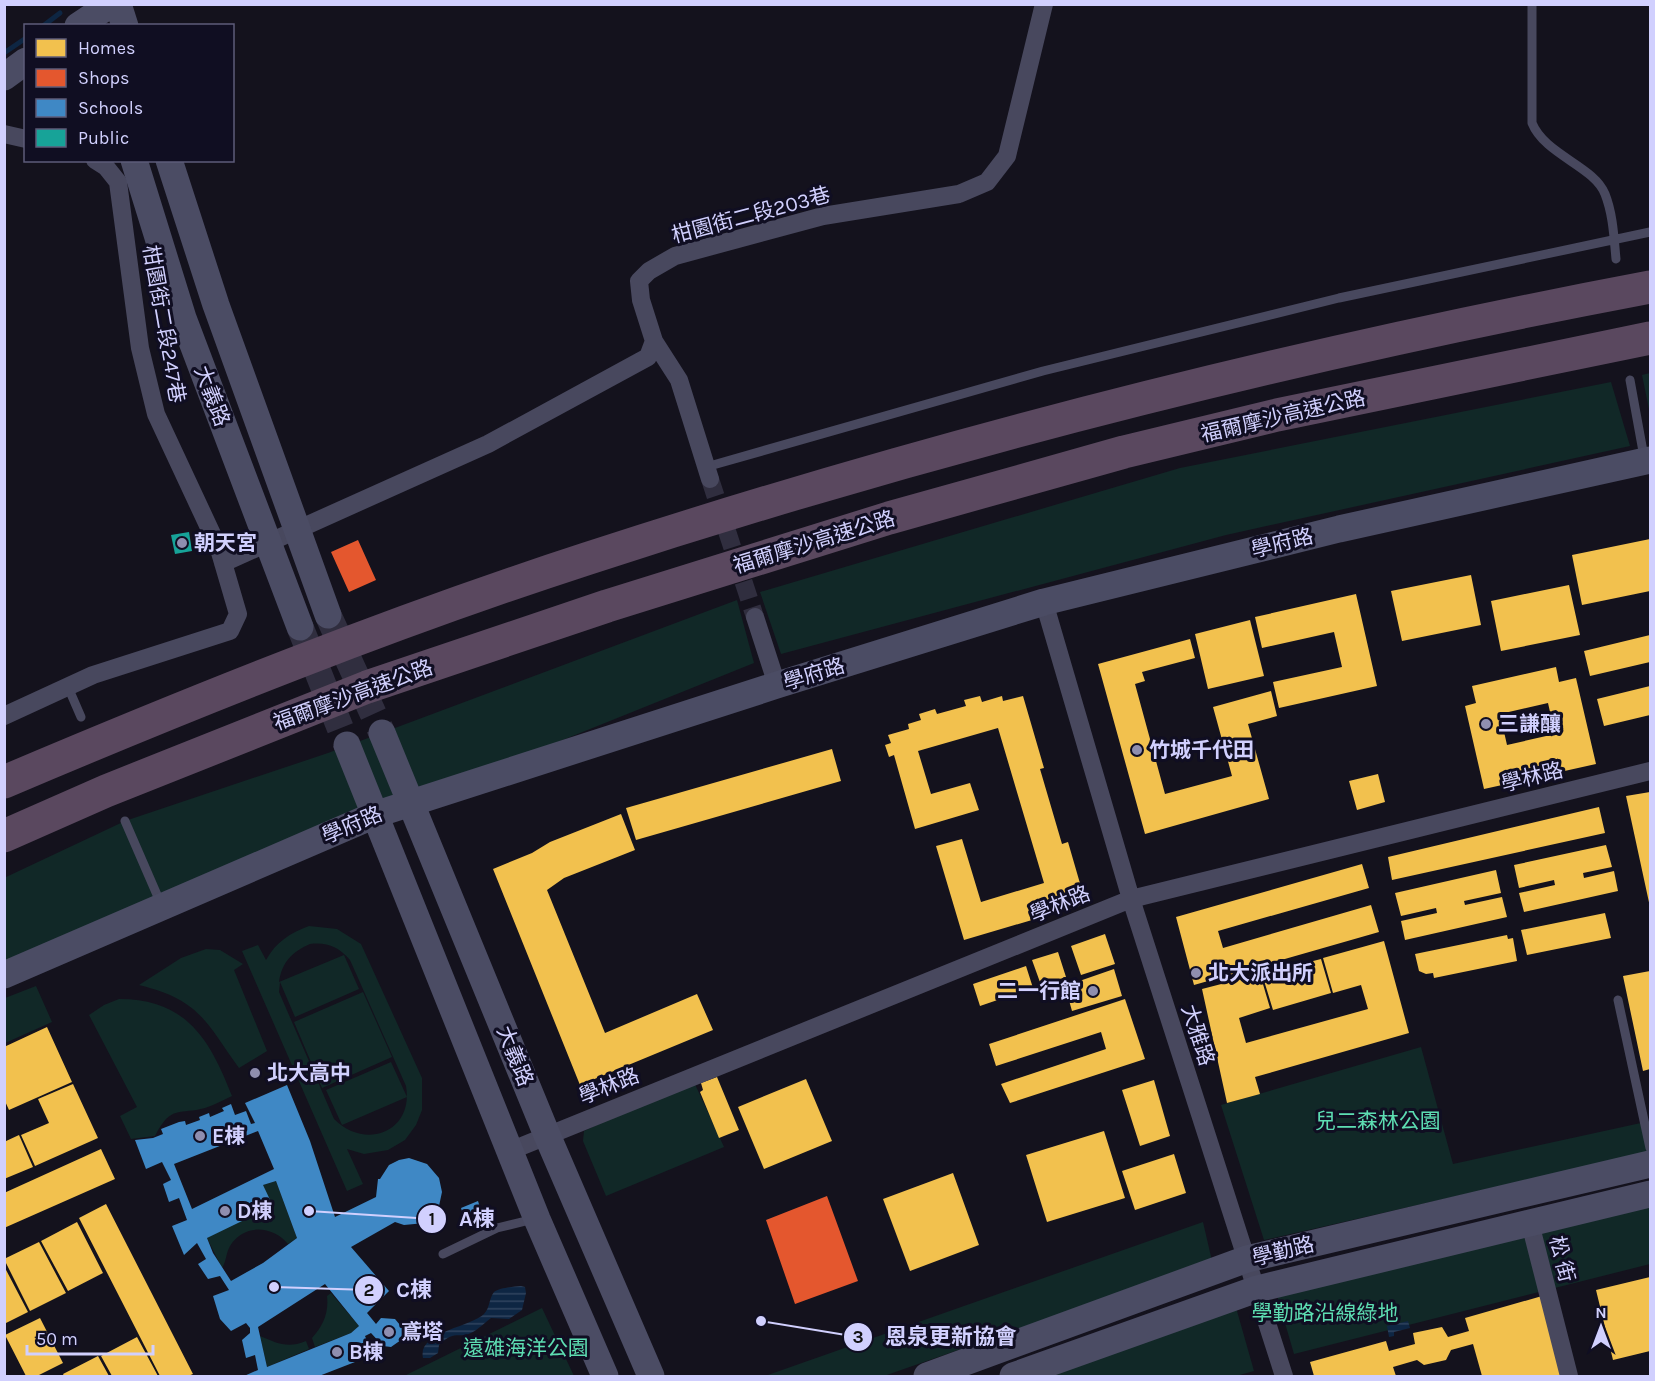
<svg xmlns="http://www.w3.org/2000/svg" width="1655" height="1381" viewBox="0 0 1655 1381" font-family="Karla,'Noto Sans TC',sans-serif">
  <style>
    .green { fill: #112827; fill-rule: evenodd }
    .water { fill: url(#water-rules) }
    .homes { fill: #f2c14e; fill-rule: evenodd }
    .shops { fill: #e4572e }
    .schools { fill: #3f88c5; fill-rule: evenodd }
    .public { fill: #17a398 }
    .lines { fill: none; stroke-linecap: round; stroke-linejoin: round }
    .stream { stroke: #0e2643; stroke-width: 5 }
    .street-tunnel { stroke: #302e3f; stroke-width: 18; stroke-dasharray: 18 9; stroke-linecap: butt }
    .secondary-tunnel { stroke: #302e3f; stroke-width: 27; stroke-dasharray: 27 14; stroke-linecap: butt }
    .lane { stroke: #48485e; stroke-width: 9 }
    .street { stroke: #48485e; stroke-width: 18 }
    .secondary { stroke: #4b4c64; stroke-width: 27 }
    .highway { stroke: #5a485f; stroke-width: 33 }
    .poi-dot { fill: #8f8eaf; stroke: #100e22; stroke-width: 2 }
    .labels { text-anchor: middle; stroke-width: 6; stroke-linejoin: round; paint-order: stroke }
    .street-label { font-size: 21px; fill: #d1d0fe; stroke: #100e22 }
    .poi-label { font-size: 21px; font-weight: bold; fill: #d1d0fe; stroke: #100e22; text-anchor: start }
    .park-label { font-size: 21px; fill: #5dddb2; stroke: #100e22 }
    .leader { fill: none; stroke: #d1d0fe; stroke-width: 2 }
    .callout-dot { fill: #d1d0fe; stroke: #100e22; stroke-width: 2 }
    .mark-label { font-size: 18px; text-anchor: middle; font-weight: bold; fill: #111 }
    .callout-label { font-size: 22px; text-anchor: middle; font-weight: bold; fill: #d1d0fe; stroke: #100e22; stroke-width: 6; stroke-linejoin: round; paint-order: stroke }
  </style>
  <defs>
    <pattern id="water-rules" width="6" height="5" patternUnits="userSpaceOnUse" patternTransform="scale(1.5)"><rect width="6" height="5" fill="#0e2643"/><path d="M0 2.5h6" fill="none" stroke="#30445f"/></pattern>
  </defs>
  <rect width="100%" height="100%" fill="#14121d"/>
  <path class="green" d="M1650 373V414L1642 375Z
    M1611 382 1630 446 1226 535 781 654 760 592 1180 468Z
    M737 600 754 663 394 808 5 975 4 878 125 821 328 753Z
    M309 926 337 929 361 944 422 1078V1110L416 1125 405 1140 388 1150 364 1154 347 1149 363 1184 347 1191 242 951 258 945 266 960C276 942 290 933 309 926ZM310 944C327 942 339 947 350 960L406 1086C414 1131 366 1151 334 1119L279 992 280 982 295 1017 359 989 344 955 279 982C282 962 292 952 310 944Z
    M206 949 220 950 243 964 234 970 267 1051 239 1068C205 1021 200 1000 139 985L181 958Z
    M36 986 52 1022 5 1043V998Z
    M363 992 392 1057 322 1088 294 1022Z
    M119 999C187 999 210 1040 232 1096 223 1100 214 1105 205 1108 180 1115 171 1104 155 1136L131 1139 120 1116 137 1107 89 1015 104 1005Z
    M1421 1047 1453 1164 1650 1121V1152L1264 1240 1221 1105Z
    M391 1062 407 1097 342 1125 326 1090Z
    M693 1080 724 1147 606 1196 583 1141 584 1131Z
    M276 1181 297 1238 288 1244C273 1226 244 1223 230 1246 226 1253 226 1262 222 1268L207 1238 263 1185Z
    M1650 1207V1264L1294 1354 1276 1292Z
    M1203 1222 1212 1261 884 1376H765Z
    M331 1293 359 1326 351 1333 315 1347 312 1338C323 1326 329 1313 327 1296Z
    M1235 1304 1254 1371 1236 1376H1038Z
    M542 1308 574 1376H404Z
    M260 1336C277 1343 287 1349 306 1341L309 1349 267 1367Z"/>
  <path class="water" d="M521 1286 525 1287 526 1293 522 1310 509 1319 491 1318C484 1323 479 1329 471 1333 458 1339 455 1329 439 1345L438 1353 430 1358H423C417 1332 471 1327 484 1314 490 1308 489 1298 494 1292 500 1287 514 1287 521 1286Z
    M1408 1321 1410 1328 1394 1332V1336L1389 1337 1387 1326Z"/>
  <path class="homes" d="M1650 539V591L1582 605 1572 555Z
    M1471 575 1481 625 1402 641 1391 591Z
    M1569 585 1580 635 1501 651 1491 601Z
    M1356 594 1377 686 1279 708 1273 682 1342 667 1334 632 1262 648 1255 617Z
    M1250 620 1264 676 1208 689 1195 634Z
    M1650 635V662L1590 676 1584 651Z
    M1190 639 1195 658 1142 672 1145 681 1135 684 1165 794 1232 776 1213 707 1271 691 1277 716 1248 724 1269 799 1145 834 1098 664Z
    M1556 667 1559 682 1576 678 1596 764 1484 789 1465 706 1476 703 1472 686ZM1548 703 1555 734 1507 745 1500 714Z
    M1650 686V715L1604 726 1597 699Z
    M980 696 982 702 1002 696 1003 701 1023 696 1044 768 1040 769 1062 844 1068 842 1086 904 964 940 936 846 962 839 981 902 1044 883 998 728 918 751 931 794 970 783 979 810 915 829 894 755 889 757 885 745 891 743 888 735 909 729 908 724 921 720 919 714 935 709 937 714 966 706 964 700Z
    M832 749 841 781 636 840 626 808Z
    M1378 774 1385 802 1357 810 1349 781Z
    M1650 792V907L1626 796Z
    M1599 807 1605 833 1392 880 1388 857Z
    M621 814 635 850 564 878 547 890 605 1033 697 994 713 1030 580 1085 493 869 532 853 550 842Z
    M1606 845 1612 867 1583 873 1584 878 1614 871 1618 891 1524 912 1519 893 1555 885 1554 880 1519 888 1514 865Z
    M1362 864 1369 888 1218 931 1223 948 1371 905 1379 932 1194 985 1176 917Z
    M1496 870 1501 893 1464 901 1465 905 1502 897 1507 917 1405 940 1401 921 1437 913 1436 908 1401 916 1395 893Z
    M1605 913 1611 938 1527 955 1521 930Z
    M1105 934 1115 964 1081 975 1071 946Z
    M1507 935 1508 939 1513 938 1517 961 1434 978 1433 973 1426 974 1419 971 1415 954Z
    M1384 941 1409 1033 1255 1077 1260 1094 1227 1103 1202 989 1260 974 1270 1008 1239 1018 1246 1043 1368 1009 1361 985 1333 993 1323 958Z
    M1058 952 1066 977 1041 985 1032 960Z
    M1321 959 1331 993 1273 1010 1262 974Z
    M1026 966 1033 988 980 1006 973 984Z
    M1114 969 1122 996 1072 1011 1065 986Z
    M1650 971V1069L1643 1071 1623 976Z
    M1125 999 1145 1059 1010 1103 1001 1084 1106 1049 1101 1032 996 1066 989 1044Z
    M47 1027 72 1082 9 1110 4 1099V1047Z
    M717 1077 739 1130 719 1138 700 1092 703 1090 701 1083Z
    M806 1079 832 1141 764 1169 738 1107Z
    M1154 1080 1170 1136 1140 1146 1122 1090Z
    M73 1084 98 1138 35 1166 21 1135 49 1123 38 1099Z
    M1104 1131 1125 1198 1047 1222 1026 1155Z
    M19 1135 33 1167 4 1179V1142Z
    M101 1149 115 1179 4 1228V1193Z
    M1174 1154 1186 1193 1135 1210 1122 1171Z
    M953 1173 979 1245 910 1271 883 1199Z
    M106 1204 193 1374 188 1376H160L79 1218Z
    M77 1222 103 1273 68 1291 41 1241Z
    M39 1242 66 1293 30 1311 4 1259Z
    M4 1266 28 1312 4 1324Z
    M1650 1277V1351L1613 1360 1596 1290Z
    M1542 1296 1565 1376H1482L1473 1344 1451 1350 1446 1360 1424 1365 1417 1360 1393 1367 1396 1376H1314L1310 1362 1386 1341 1389 1351 1415 1344 1413 1333 1442 1327 1448 1337 1469 1331 1465 1318Z
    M40 1318 63 1363 37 1376H26L5 1335Z
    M137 1337 158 1376H112L101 1356Z
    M98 1356 109 1376H64L63 1374Z"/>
  <path class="shops" d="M358 540 376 580 349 592 331 552Z
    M827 1196 858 1281 795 1304 766 1220Z"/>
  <path class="schools" d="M287 1085 310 1141 335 1217 376 1197 378 1179H380L389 1165 399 1160 409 1158 427 1164 439 1178 442 1192 439 1206 424 1221 425 1223 404 1225 395 1222 351 1247 389 1291 367 1313 376 1324 381 1318 395 1319 405 1331V1342L401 1340 391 1347 383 1346 371 1333 365 1336 373 1355 319 1376H244L258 1370 255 1355 246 1358 242 1340 250 1333V1328L246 1323 231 1331 220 1319 213 1296 229 1290 220 1276 208 1279 198 1264 206 1259 197 1243 184 1255 172 1226 187 1220 179 1198 169 1202 163 1184 171 1180 162 1162 146 1169 135 1140 153 1138 163 1134 161 1129 179 1122 185 1121 186 1125 200 1120 199 1117 209 1113 210 1117 224 1111 222 1108 231 1104 235 1115 246 1111 251 1124 255 1123 245 1103ZM258 1131 274 1169 192 1209 174 1164ZM276 1181 297 1238 263 1263 231 1281 213 1253 207 1238 273 1206 263 1185ZM325 1284 359 1326 351 1333 267 1367 258 1327Z
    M478 1201 483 1217 477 1224H471L464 1217 461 1208Z"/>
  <path class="public" d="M189 532 192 551 175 554 171 535Z"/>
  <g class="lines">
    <path class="stream" d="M43 26 60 13
      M4 53 26 38"/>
    <path class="street-tunnel" d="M710 479 755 617"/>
    <path class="secondary-tunnel" d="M328 615 382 733
      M300 627 347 745"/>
    <path class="lane" d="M1532 4V123C1545 155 1594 166 1605 194 1613 214 1614 238 1616 259
      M1630 380 1644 457
      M706 467 1043 371 1339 298 1650 232
      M68 687 81 717
      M125 821 161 904
      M1618 1000 1650 1148
      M443 1254 497 1228 534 1219"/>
    <path class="street" d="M4 134 26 139
      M654 341 679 380 710 479
      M223 563 488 444 648 357 654 341 641 300 639 281 649 271 675 256 823 216 959 194 987 182 1007 156 1044 4
      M1044 602 1131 899 1284 1376
      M755 617 777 685
      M4 716 93 675 230 631 238 614 219 549 156 414 140 348 118 182 106 167 95 160
      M510 1151 1131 899 1650 771
      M1530 1223 1569 1376"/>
    <path class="secondary" d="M118 4 125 26
      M78 26 111 4
      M4 77 26 61
      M134 160 183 318 300 627
      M169 160 216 305 328 615
      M382 733 547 1135 651 1376
      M347 745 537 1219 605 1376
      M4 975 377 814 777 685 1044 602 1339 529 1650 460
      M927 1376 1247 1259 1650 1164
      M1013 1376 1257 1289 1650 1194"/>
    <path class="highway" d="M4 782C195 701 389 623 586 559 935 445 1290 355 1650 287
      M4 836 106 791 367 687 607 606 889 518 1124 452 1277 415 1650 338"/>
  </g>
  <g class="poi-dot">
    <circle cx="182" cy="543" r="6"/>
    <circle cx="1486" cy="724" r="6"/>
    <circle cx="1137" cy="750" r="6"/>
    <circle cx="1196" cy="973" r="6"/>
    <circle cx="1093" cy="991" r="6"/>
    <circle cx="255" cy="1073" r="6"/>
    <circle cx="200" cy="1136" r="6"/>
    <circle cx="225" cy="1211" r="6"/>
    <circle cx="389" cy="1332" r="6"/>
    <circle cx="337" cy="1352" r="6"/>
  </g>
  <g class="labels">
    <g class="street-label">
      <text transform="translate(751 215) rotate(-15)" y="7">柑園街二段203巷</text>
      <text transform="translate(164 324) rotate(80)" y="7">柑園街二段247巷</text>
      <text transform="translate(212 396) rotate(69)" y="7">大義路</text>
      <text transform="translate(1283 416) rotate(-13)" y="7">福爾摩沙高速公路</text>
      <text transform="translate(814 542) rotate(-17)" y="7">福爾摩沙高速公路</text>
      <text transform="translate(1282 543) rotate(-14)" y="7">學府路</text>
      <text transform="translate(814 674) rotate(-17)" y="7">學府路</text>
      <text transform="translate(353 695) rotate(-20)" y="7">福爾摩沙高速公路</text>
      <text transform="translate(1532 777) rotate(-14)" y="7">學林路</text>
      <text transform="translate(352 825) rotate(-23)" y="7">學府路</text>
      <text transform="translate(1060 904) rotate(-22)" y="7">學林路</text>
      <text transform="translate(1198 1035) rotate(72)" y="7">大雅路</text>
      <text transform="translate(515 1056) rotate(68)" y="7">大義路</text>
      <text transform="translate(609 1086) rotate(-22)" y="7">學林路</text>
      <text transform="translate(1283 1251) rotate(-14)" y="7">學勤路</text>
      <text transform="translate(1562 1259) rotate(76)" y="7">松 街</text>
    </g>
    <g class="poi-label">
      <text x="194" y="550">朝天宮</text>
      <text x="1498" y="731">三謙釀</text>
      <text x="1149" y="757">竹城千代田</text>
      <text x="1208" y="980">北大派出所</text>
      <text x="1081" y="998" text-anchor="end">二一行館</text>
      <text x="267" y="1080">北大高中</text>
      <text x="212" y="1143">E棟</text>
      <text x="237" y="1218">D棟</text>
      <text x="401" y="1339">鳶塔</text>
      <text x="349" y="1359">B棟</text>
    </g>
    <g class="park-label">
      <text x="1378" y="1128">兒二森林公園</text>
      <text x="1325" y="1320">學勤路沿線綠地</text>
      <text x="526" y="1355">遠雄海洋公園</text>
    </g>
  </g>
  <path class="leader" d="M309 1211L432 1219M274 1287L369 1290M761 1321L858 1337"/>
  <g class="callout-dot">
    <circle cx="309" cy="1211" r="6"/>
    <circle cx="274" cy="1287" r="6"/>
    <circle cx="761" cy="1321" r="6"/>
    <circle cx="432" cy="1219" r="15"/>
    <circle cx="369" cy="1290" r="15"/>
    <circle cx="858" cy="1337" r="15"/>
  </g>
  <g class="mark-label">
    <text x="432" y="1225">1</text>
    <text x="369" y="1296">2</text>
    <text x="858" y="1343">3</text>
  </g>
  <g class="callout-label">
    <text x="477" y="1226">A棟</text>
    <text x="414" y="1297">C棟</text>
    <text x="951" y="1344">恩泉更新協會</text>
  </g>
  <rect width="1655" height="1381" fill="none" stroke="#d1d0fe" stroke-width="12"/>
  <rect x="24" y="24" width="210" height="138" fill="#100e22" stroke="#5d5c7a" stroke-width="1.5"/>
  <rect x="36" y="39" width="30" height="18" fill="#f2c14e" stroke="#5d5c7a" stroke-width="1.5"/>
  <text x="78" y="54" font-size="18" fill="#d1d0fe">Homes</text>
  <rect x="36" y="69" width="30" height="18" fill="#e4572e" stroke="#5d5c7a" stroke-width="1.5"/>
  <text x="78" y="84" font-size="18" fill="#d1d0fe">Shops</text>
  <rect x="36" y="99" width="30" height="18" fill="#3f88c5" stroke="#5d5c7a" stroke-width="1.5"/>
  <text x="78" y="114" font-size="18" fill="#d1d0fe">Schools</text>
  <rect x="36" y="129" width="30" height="18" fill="#17a398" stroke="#5d5c7a" stroke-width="1.5"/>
  <text x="78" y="144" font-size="18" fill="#d1d0fe">Public</text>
  <g transform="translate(1601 1327)" stroke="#100e22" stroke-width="4.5" paint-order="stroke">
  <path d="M0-4.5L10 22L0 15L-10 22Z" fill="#d1d0fe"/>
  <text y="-9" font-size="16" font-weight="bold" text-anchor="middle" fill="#d1d0fe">N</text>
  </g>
  <path d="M27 1345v9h126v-9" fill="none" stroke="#d1d0fe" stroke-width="3"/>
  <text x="36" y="1345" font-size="18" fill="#d1d0fe" stroke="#100e22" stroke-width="4.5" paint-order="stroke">50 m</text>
</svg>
